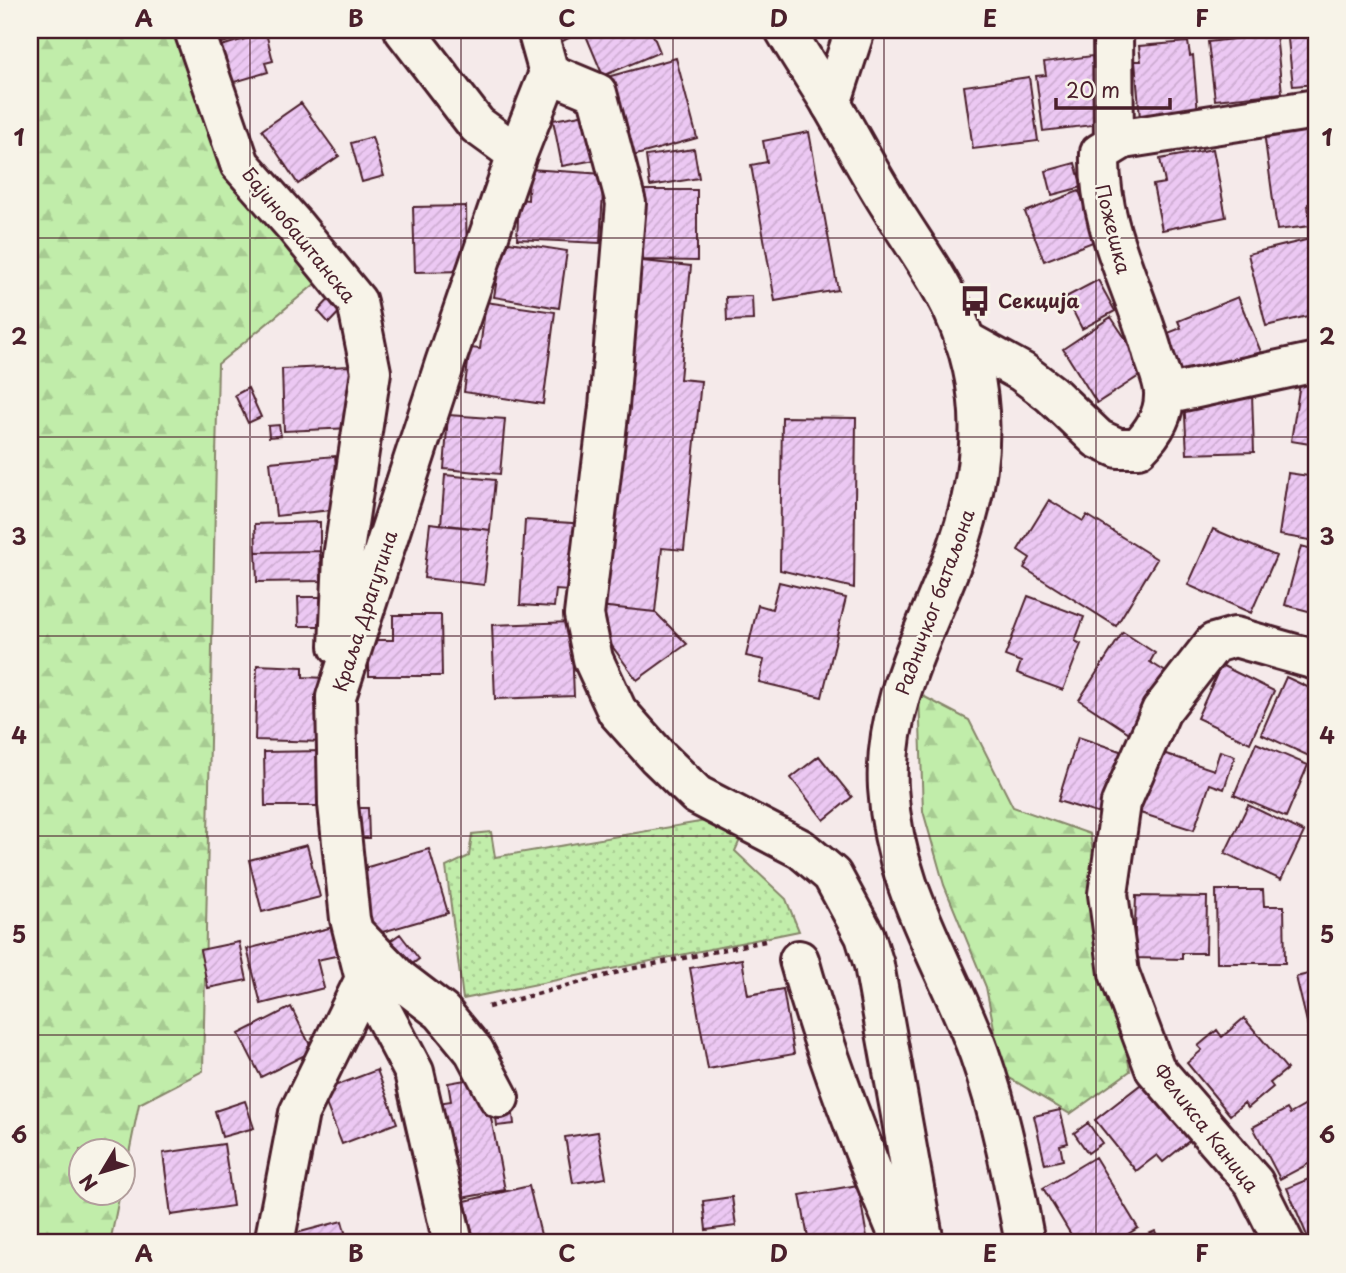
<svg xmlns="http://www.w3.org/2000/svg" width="1346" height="1273" viewBox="0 0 1346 1273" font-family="'Playpen Sans',sans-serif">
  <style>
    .green { fill: url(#green-dots); stroke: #86866a; stroke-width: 2 }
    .forest { fill: url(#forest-firs); stroke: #86866a; stroke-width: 2 }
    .building { fill: url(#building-hatch); stroke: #4a1f2b; stroke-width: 2 }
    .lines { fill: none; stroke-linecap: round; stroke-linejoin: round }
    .minor-casing { stroke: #4a1f2b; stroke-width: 44 }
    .major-casing { stroke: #4a1f2b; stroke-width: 44 }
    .path { stroke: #4a1f2b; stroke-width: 4.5; stroke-dasharray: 5 5; stroke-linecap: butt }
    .minor { stroke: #f7f3e8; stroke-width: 38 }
    .major { stroke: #f7f3e8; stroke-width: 38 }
    .grid { fill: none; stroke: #4a1f2b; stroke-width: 2; stroke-opacity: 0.55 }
    .labels { text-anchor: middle; stroke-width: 5; stroke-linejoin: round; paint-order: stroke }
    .street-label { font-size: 19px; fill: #4a1f2b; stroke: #f7f3e8 }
    .poi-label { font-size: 19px; font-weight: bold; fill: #4a1f2b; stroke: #f7f3e8; text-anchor: start }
    .neatline { fill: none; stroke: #4a1f2b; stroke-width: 2.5 }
    .grid-label { font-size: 23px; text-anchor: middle; font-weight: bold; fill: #4a1f2b }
  </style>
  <defs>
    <pattern id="green-dots" width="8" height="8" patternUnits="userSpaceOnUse" patternTransform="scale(1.75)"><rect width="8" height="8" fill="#c1edaa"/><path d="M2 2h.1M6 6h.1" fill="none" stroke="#a7cb92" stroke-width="1.8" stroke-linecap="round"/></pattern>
    <pattern id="forest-firs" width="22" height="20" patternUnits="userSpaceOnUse" patternTransform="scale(1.75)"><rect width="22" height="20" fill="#c1edaa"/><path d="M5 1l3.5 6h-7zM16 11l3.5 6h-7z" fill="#a7cb92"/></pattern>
    <pattern id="building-hatch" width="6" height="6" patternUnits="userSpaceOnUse" patternTransform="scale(1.75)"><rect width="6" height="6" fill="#ecc8f3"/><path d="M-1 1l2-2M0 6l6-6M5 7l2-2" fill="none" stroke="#ccabd0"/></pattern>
  </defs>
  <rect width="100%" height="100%" fill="#f5eaea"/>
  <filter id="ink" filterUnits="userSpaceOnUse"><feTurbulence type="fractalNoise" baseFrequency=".0143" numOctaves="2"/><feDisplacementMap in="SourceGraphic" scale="14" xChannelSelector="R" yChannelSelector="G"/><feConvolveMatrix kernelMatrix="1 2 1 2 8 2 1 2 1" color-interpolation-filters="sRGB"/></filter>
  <g filter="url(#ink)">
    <path class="green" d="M717 819 744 831 735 851 786 899 799 931 463 999 446 867 469 856 472 834 491 832 495 857Z"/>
    <path class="forest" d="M30 30H175L200 101 321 279 218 364 203 1071 139 1104 123 1183 122 1150H80V1192L120 1193 110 1243H30Z
      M919 694 969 720 1013 807 1090 834 1130 1071 1070 1114 1003 1074 986 987 944 885 923 811Z"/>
    <path class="building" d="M217 30H254L255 33 222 43Z
      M554 30H584L561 42Z
      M593 30H651L660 52 603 76 585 33Z
      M1162 30H1207V34Z
      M1287 30H1316V84L1293 86Z
      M266 33 273 61 265 63 268 72 231 83 221 46Z
      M1276 34 1282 93 1215 100 1208 42Z
      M1188 42 1190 56 1193 55 1198 113 1140 118 1135 61H1141L1139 46Z
      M1092 56 1093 66 1101 65 1109 123 1043 131 1036 76 1046 75 1044 62Z
      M676 58 697 138 622 159 600 79Z
      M1029 77 1038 141 973 149 964 86Z
      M301 103 339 156 298 184 262 130Z
      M597 112 606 158 562 166 553 120Z
      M1316 118V203L1308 204 1310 226 1277 230 1263 125Z
      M809 132 838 290 775 301 751 165 767 162 763 141Z
      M372 137 384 176 362 182 351 143Z
      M694 149 699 178 650 186 646 156Z
      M1213 149 1226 217 1162 230 1153 185 1165 183 1160 159Z
      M1075 163 1082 187 1052 195 1046 171Z
      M529 169 604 174 600 243 517 239 519 199 528 200Z
      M642 190H697V261L643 260Z
      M1079 191 1098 240 1044 261 1025 212Z
      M466 206 467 271 415 272 413 207Z
      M1310 239 1316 264V314L1266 326 1248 254Z
      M503 241 567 251 559 308 494 297Z
      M632 260 691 266 680 379 701 381 684 550 662 548 655 612 599 606Z
      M1098 280 1115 311 1082 329 1066 297Z
      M333 295 345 306 329 323 318 311Z
      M752 296 753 320 727 321 726 297Z
      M1238 297 1261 352 1201 377 1181 379 1163 335 1181 328 1178 321Z
      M486 302 555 312 543 404 464 392 470 348 480 349Z
      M1111 317 1147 371 1097 403 1063 349Z
      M350 366 352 428 284 431 282 369Z
      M1300 383 1316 385V445L1291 441Z
      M248 388 261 417 248 423 235 395Z
      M1252 394 1254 452 1187 454 1184 397Z
      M448 415 505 419 500 474 444 469Z
      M782 417 856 418 854 588 780 570Z
      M279 425 281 436 269 437 268 426Z
      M335 456 340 509 276 516 270 462Z
      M1288 473 1316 477V541L1279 535Z
      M445 475 495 480 490 530 441 525Z
      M1049 500 1083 521 1087 515 1157 559 1116 626 1024 568 1030 558 1018 550Z
      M525 520 587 524 583 592 556 590 554 607 520 605Z
      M320 522V551L256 552 255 524Z
      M430 523 490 530 484 585 424 578Z
      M1213 529 1276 556 1251 613 1188 585Z
      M1301 546 1316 550V613L1285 605Z
      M320 551 321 581 257 582 256 552Z
      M779 582 846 598 822 697 759 682 764 660 746 656 758 605 772 609Z
      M1028 596 1084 617 1075 641 1081 644 1063 690 1017 673 1021 662 1005 656Z
      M298 597H321L322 626H299Z
      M599 606 655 612 687 644 637 680 598 627Z
      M393 615H441L442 676H369V640H393Z
      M571 622 574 696 495 699 492 625Z
      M1123 632 1155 653 1150 662 1169 674 1131 734 1079 700Z
      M257 665 303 667V677L327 678 326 742 255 740Z
      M1221 665 1274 691 1250 743 1197 718Z
      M1286 677 1316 691V747L1311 757 1261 734Z
      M1078 737 1123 752 1103 815 1058 801Z
      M1256 743 1308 765 1286 817 1234 795Z
      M325 751V806H265L264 752Z
      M1157 751 1214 770 1220 751 1235 756 1224 789 1210 784 1194 830 1137 812Z
      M819 756 852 797 824 820 791 778Z
      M1248 805 1304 832 1281 880 1225 853Z
      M350 808H368L369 838H350Z
      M307 845 320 897 262 912 249 860Z
      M429 849 448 913 372 935 354 871Z
      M1216 890H1263L1264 906H1284L1285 963H1217Z
      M1136 896 1207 897 1206 953H1182V959L1134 958Z
      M341 925 349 953 317 960 324 988 261 1004 247 949Z
      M400 934 419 959 406 969 387 943Z
      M239 942 247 980 208 988 200 950Z
      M742 959 748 995 783 989 794 1054 708 1069 690 968Z
      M1316 972V1019L1307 1022 1296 977Z
      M291 1007 313 1051 261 1077 239 1034Z
      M1244 1018 1287 1069 1270 1083 1273 1087 1248 1108 1244 1103 1230 1115 1187 1063 1202 1050 1198 1046 1217 1030 1222 1037Z
      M1316 1019V1061L1307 1022Z
      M377 1070 397 1123 342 1144 321 1091Z
      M483 1077 505 1190 456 1199 438 1103 451 1101 448 1083Z
      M1149 1078 1194 1137 1163 1162 1157 1155 1136 1171 1095 1120Z
      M245 1101 254 1128 222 1137 215 1111Z
      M1308 1104 1316 1120V1160L1280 1179 1253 1127 1287 1109 1290 1114Z
      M512 1106 514 1124 497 1126 495 1108Z
      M1060 1110 1068 1143 1060 1145 1063 1160 1045 1164 1034 1116Z
      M1088 1123 1102 1143 1088 1153 1074 1133Z
      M598 1132 606 1178 573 1183 565 1137Z
      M224 1144 233 1206 171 1215 163 1153Z
      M1095 1157 1138 1228 1113 1243H1076L1043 1188Z
      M1316 1176V1243H1310L1287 1188Z
      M858 1185 868 1243H809L800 1195Z
      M529 1186 543 1243H475L465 1201Z
      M732 1197 736 1226 706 1230 703 1201Z
      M342 1221 348 1243H287L285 1236Z
      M1155 1231 1160 1243H1128Z
      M437 1238 438 1243H403Z"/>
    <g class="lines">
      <defs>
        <path id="minor" d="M194 30 240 164 294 225 357 302 371 372 343 557 339 646
          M404 30 477 125 517 154
          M549 73 597 93 626 203 609 407 584 615 593 659 617 711 658 757 697 795 801 849 832 875 865 936 874 965 924 1243
          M831 104 855 30
          M1114 144 1113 32 1116 30
          M964 340 1022 372 1051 394 1098 439 1118 448H1138C1152 434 1164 416 1164 396 1165 383 1157 367 1153 354 1134 285 1098 228 1100 153L1123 139 1316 109
          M1165 395 1316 362
          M356 935 400 980 442 1012 474 1051 499 1098
          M799 960C826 1057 863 1151 902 1243
          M274 1243 299 1113 365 979
          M453 1243 414 1072 365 979 350 919 338 804 336 697 445 363 517 154 549 73 537 30
          M1284 1243 1254 1183 1155 1069 1119 973 1108 894 1121 803 1161 711 1214 643 1235 637 1316 660"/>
        <path id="major" d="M785 30C799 54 815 78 830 102 850 136 868 171 889 204 910 239 936 273 953 310 989 389 986 465 958 546 930 625 883 701 888 788 894 892 945 960 979 1053 1001 1115 1013 1179 1025 1243"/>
      </defs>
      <use href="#minor" class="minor-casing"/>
      <use href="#major" class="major-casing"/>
      <path class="path" d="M488 1007 630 969 765 941"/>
      <use href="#minor" class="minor"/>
      <use href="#major" class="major"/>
    </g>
  </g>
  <path class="grid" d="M250 30V1243M461 30V1243M673 30V1243M884 30V1243M1096 30V1243M30 238H1316M30 437H1316M30 636H1316M30 836H1316M30 1035H1316"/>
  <defs>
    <symbol id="bus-bare" viewBox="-9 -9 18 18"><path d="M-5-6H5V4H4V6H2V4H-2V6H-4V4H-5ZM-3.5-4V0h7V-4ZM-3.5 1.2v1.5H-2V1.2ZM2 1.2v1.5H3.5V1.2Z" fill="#4a1f2b" stroke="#f7f3e8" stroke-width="2.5" paint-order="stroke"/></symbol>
  </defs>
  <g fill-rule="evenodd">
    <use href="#bus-bare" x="953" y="279" width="44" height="44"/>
  </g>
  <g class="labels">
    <g class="street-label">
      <text transform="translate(1113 229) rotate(76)" y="7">Пожешка</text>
      <text transform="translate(299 235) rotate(51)" y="7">Бајинобаштанска</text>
      <text transform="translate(935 602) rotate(-70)" y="7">Радничког батаљона</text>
      <text transform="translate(365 611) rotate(-72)" y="7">Краља Драгутина</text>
      <text transform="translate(1206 1128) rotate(52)" y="7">Феликса Каница</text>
    </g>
    <g class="poi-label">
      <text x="998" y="308">Секција</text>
    </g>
  </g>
  <rect width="1346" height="1273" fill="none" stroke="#f7f3e8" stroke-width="77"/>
  <g transform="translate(102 1172) rotate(232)"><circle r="33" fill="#f7f3e8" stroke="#b29e9c" stroke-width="2"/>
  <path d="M0-5L12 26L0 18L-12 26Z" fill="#4a1f2b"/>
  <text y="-10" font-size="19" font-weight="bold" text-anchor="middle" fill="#4a1f2b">N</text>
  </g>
  <path d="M1056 98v10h114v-10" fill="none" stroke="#4a1f2b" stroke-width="3.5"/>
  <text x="1066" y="98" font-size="21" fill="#4a1f2b" stroke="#f7f3e8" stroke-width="5" paint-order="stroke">20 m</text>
  <rect x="38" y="38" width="1270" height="1196" class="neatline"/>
  <g class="grid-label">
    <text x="144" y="27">A</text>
    <text x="356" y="27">B</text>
    <text x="567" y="27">C</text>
    <text x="779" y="27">D</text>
    <text x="990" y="27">E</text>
    <text x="1202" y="27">F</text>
    <text x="19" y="146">1</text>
    <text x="1327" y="146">1</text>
    <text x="19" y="345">2</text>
    <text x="1327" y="345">2</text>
    <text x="19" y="545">3</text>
    <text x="1327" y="545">3</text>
    <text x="19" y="744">4</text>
    <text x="1327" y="744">4</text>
    <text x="19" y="943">5</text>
    <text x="1327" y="943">5</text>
    <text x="19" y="1143">6</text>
    <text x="1327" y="1143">6</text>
    <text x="144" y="1262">A</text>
    <text x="356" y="1262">B</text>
    <text x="567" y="1262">C</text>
    <text x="779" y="1262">D</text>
    <text x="990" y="1262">E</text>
    <text x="1202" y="1262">F</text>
  </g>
</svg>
